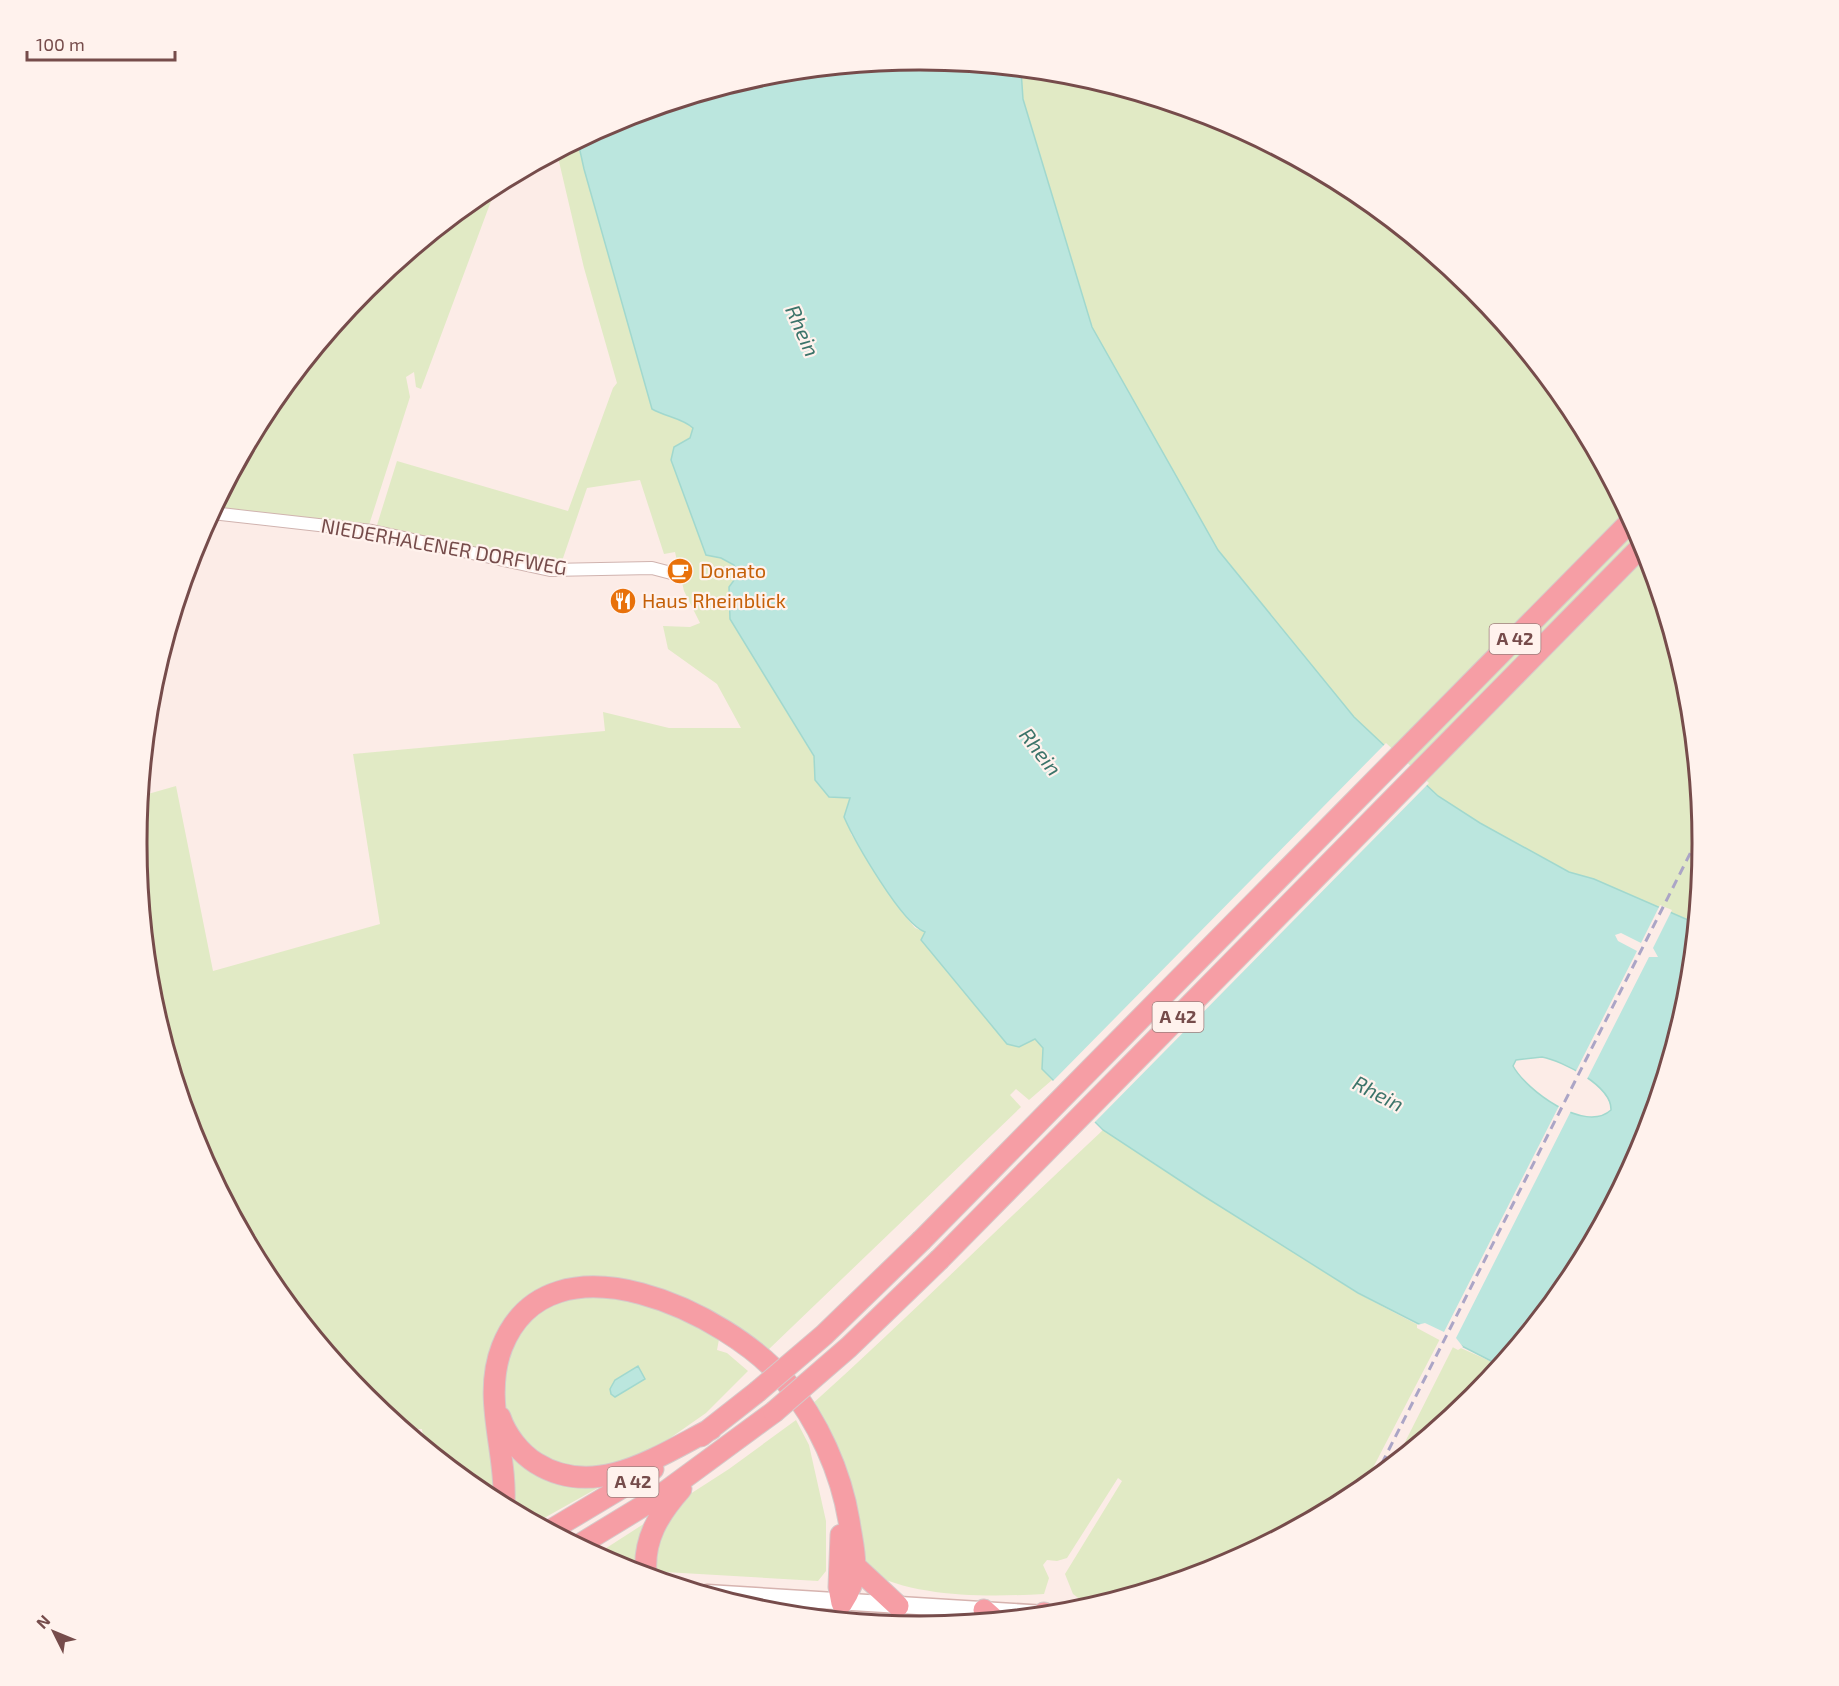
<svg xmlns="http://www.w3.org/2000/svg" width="1839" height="1686" viewBox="0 0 1839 1686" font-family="'Exo 2',sans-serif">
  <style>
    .green { fill: #e1eac5 }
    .water { fill: #bbe6de; stroke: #a1d8ce; stroke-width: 1.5; fill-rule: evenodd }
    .pier { fill: #fcece7 }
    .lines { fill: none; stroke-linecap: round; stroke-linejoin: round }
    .minor-casing { stroke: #d0b3af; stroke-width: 14 }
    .secondary-casing { stroke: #d6b3af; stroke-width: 19 }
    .motorway-casing { stroke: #d6c9c9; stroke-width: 23 }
    .minor { stroke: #fff; stroke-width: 12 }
    .secondary { stroke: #fff; stroke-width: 16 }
    .motorway { stroke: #f69ea5; stroke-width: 21 }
    .rail { stroke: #aba5c6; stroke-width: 3; stroke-dasharray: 9 6; stroke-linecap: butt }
    .motorway-bridge-casing { stroke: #d6c9c9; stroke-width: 23; stroke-linecap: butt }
    .motorway-bridge { stroke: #f69ea5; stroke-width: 21 }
    .labels { text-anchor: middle; stroke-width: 4.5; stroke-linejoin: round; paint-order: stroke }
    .shield { fill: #fff2ed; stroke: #9f7e7c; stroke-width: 1.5 }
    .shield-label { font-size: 18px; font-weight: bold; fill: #764c4b }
    .street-label { font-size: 20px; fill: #764c4b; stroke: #fff2ed }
    .food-label { font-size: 20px; fill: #c56008; stroke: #fff2ed; text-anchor: start }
    .water-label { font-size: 21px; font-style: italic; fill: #3c746a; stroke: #fff2ed }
    .rim { fill: none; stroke: #764c4b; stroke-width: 3 }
  </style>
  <rect width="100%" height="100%" fill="#fcece7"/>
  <path class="green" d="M1016 70 1073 75 1219 120 1355 192 1473 290 1571 408 1643 544 1688 691 1702 843 1695 923 1594 879 1569 872 1480 823 1438 796 1354 717 1218 550 1090 324 1018 92Z
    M578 142 584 169 652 409C666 417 682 418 693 428L690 438 674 447 721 558 734 565 738 575 729 587 730 619 814 757 815 780 851 798 847 806 851 834 902 912 915 928 925 932 1019 1047 1035 1039 1043 1048 1042 1069 1052 1080 1029 1100 1016 1089 1010 1095 1021 1107 767 1351 720 1334 717 1350 727 1353 748 1371 706 1413 603 1485 537 1522 484 1494 424 1444 422 1429H417L418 1440 366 1396 304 1322 309 1316 266 1273 196 1142 151 995 137 843 141 796 176 786 213 971 380 924 353 754 605 731 603 712 669 728H741L717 684 668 649 663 626 690 627 700 623 684 591 675 552 664 554 640 480 587 488 561 564 552 566 486 555 377 525 397 461 568 511 613 388 617 383 584 268 557 153Z
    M497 185 421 389 416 387 414 372 406 377 410 397 369 525 215 508 269 408 366 289 485 192Z
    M1103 1130 1357 1293 1441 1337 1363 1487 1354 1494 1219 1567 1103 1602 1081 1600 1073 1594 1065 1574 1122 1481 1118 1478 1067 1558 1057 1561 1047 1560 1043 1565 1049 1578 1044 1594C986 1597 917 1598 865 1571L810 1406C910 1316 1005 1221 1103 1130Z
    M1454 1345 1499 1365 1473 1397 1396 1460Z
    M796 1420 809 1445 826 1521V1571L818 1581 630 1570 597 1554 729 1469Z
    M769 1611 952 1621 956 1622 919 1626Z"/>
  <path class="water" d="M920 60 1021 70 1023 99 1092 327 1218 550 1354 717 1438 796 1480 823 1569 872 1594 879 1695 923 1687 996 1643 1143 1570 1278 1499 1365 1358 1293 1202 1195 1103 1130 1042 1069 1043 1048 1035 1039 1019 1047 1007 1044 921 940 925 932C902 924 855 842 844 817L850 798 829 797 815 780 814 756 730 619 729 587 738 575 734 565 721 558 706 555 671 460 674 447 690 438 693 428C682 418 666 417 652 409L584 169 578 142 620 119 767 75ZM1542 1057C1563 1061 1612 1086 1611 1110 1585 1134 1526 1090 1513 1066L1516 1060Z
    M638 1366 645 1379 615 1397 611 1394 610 1389 615 1380Z"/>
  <path class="pier" d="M1386 743 1429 783 1093 1124 1051 1083Z
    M1660 905 1672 910 1653 948 1658 957H1649L1586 1081 1574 1075 1637 951 1618 941 1615 935 1621 933 1641 943Z
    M1560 1104 1572 1109 1456 1338 1463 1347 1458 1350 1417 1328V1325L1425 1323 1444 1332Z"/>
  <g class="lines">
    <defs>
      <path id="minor" d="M212 513 372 531 550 570 652 568 675 574"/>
      <path id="secondary" d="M707 1593 1046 1614"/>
      <path id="motorway" d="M922 1240 1631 521
        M940 1259 1643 545
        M500 1417C506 1435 520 1453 536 1463 595 1500 657 1457 711 1429
        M701 1436 757 1392
        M504 1504C507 1452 482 1398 502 1347 550 1226 730 1314 786 1382 818 1421 841 1472 849 1521 854 1555 862 1573 842 1603
        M551 1530 653 1469
        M841 1535 839 1587 842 1603
        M579 1545 661 1495 774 1412
        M856 1567 898 1606
        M646 1574C643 1539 659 1514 681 1489
        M984 1610 994 1619
        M1044 1614V1613"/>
    </defs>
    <use href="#minor" class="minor-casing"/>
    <use href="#secondary" class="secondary-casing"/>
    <use href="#motorway" class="motorway-casing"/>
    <use href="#minor" class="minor"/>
    <use href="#secondary" class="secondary"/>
    <use href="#motorway" class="motorway"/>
    <path class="rail" d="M1375 1477 1701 832"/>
    <defs>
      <path id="motorway-bridge" d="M757 1392 824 1335 922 1240
        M774 1412 849 1347 940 1259"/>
    </defs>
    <use href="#motorway-bridge" class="motorway-bridge-casing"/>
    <use href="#motorway-bridge" class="motorway-bridge"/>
  </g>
  <defs>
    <symbol id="cafe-disc" viewBox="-11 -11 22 22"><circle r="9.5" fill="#e8710a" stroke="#fff2ed"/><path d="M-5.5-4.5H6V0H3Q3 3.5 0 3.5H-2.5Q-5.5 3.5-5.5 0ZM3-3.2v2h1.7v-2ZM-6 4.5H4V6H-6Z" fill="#fff"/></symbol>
    <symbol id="restaurant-disc" viewBox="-11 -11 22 22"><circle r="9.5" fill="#e8710a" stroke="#fff2ed"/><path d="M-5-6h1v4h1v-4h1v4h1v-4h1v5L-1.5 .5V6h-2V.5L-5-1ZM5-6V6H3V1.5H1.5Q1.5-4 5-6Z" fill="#fff"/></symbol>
  </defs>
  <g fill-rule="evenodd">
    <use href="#cafe-disc" x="665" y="556" width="30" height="30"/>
    <use href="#restaurant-disc" x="608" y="586" width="30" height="30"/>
  </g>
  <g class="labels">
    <g class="shield">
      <rect x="1489.5" y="624" width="51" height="30" rx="4.5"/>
      <rect x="1152.5" y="1002" width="51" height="30" rx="4.5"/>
      <rect x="607.5" y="1467" width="51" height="30" rx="4.5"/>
    </g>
    <g class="shield-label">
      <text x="1515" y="645">A 42</text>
      <text x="1178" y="1023">A 42</text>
      <text x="633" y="1488">A 42</text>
    </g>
    <g class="street-label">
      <text transform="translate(444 547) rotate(10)" y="7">NIEDERHALENER DORFWEG</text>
    </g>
    <g class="food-label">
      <text x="700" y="578">Donato</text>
      <text x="642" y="608">Haus Rheinblick</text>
    </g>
    <g class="water-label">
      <text transform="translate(802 331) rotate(66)" y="7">Rhein</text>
      <text transform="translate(1040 752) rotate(52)" y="7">Rhein</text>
      <text transform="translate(1378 1094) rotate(27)" y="7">Rhein</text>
    </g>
  </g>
  <path d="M0 0H1839V1686H0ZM919 70H920A772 772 0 0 1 1692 842V844A772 772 0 0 1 920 1616H919A772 772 0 0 1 147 844V842A772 772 0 0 1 919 70Z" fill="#fff2ed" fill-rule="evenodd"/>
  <path class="rim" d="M919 70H920A772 772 0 0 1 1692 842V844A772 772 0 0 1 920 1616H919A772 772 0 0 1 147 844V842A772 772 0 0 1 919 70Z"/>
  <g transform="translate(54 1632) rotate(313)" stroke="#fff2ed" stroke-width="4.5" paint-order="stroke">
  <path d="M0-4.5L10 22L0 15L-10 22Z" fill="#764c4b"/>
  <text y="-9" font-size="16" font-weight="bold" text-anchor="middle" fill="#764c4b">N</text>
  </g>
  <path d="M27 51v9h148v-9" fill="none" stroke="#764c4b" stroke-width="3"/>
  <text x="36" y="51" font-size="18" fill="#764c4b" stroke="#fff2ed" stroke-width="4.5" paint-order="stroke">100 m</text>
</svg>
